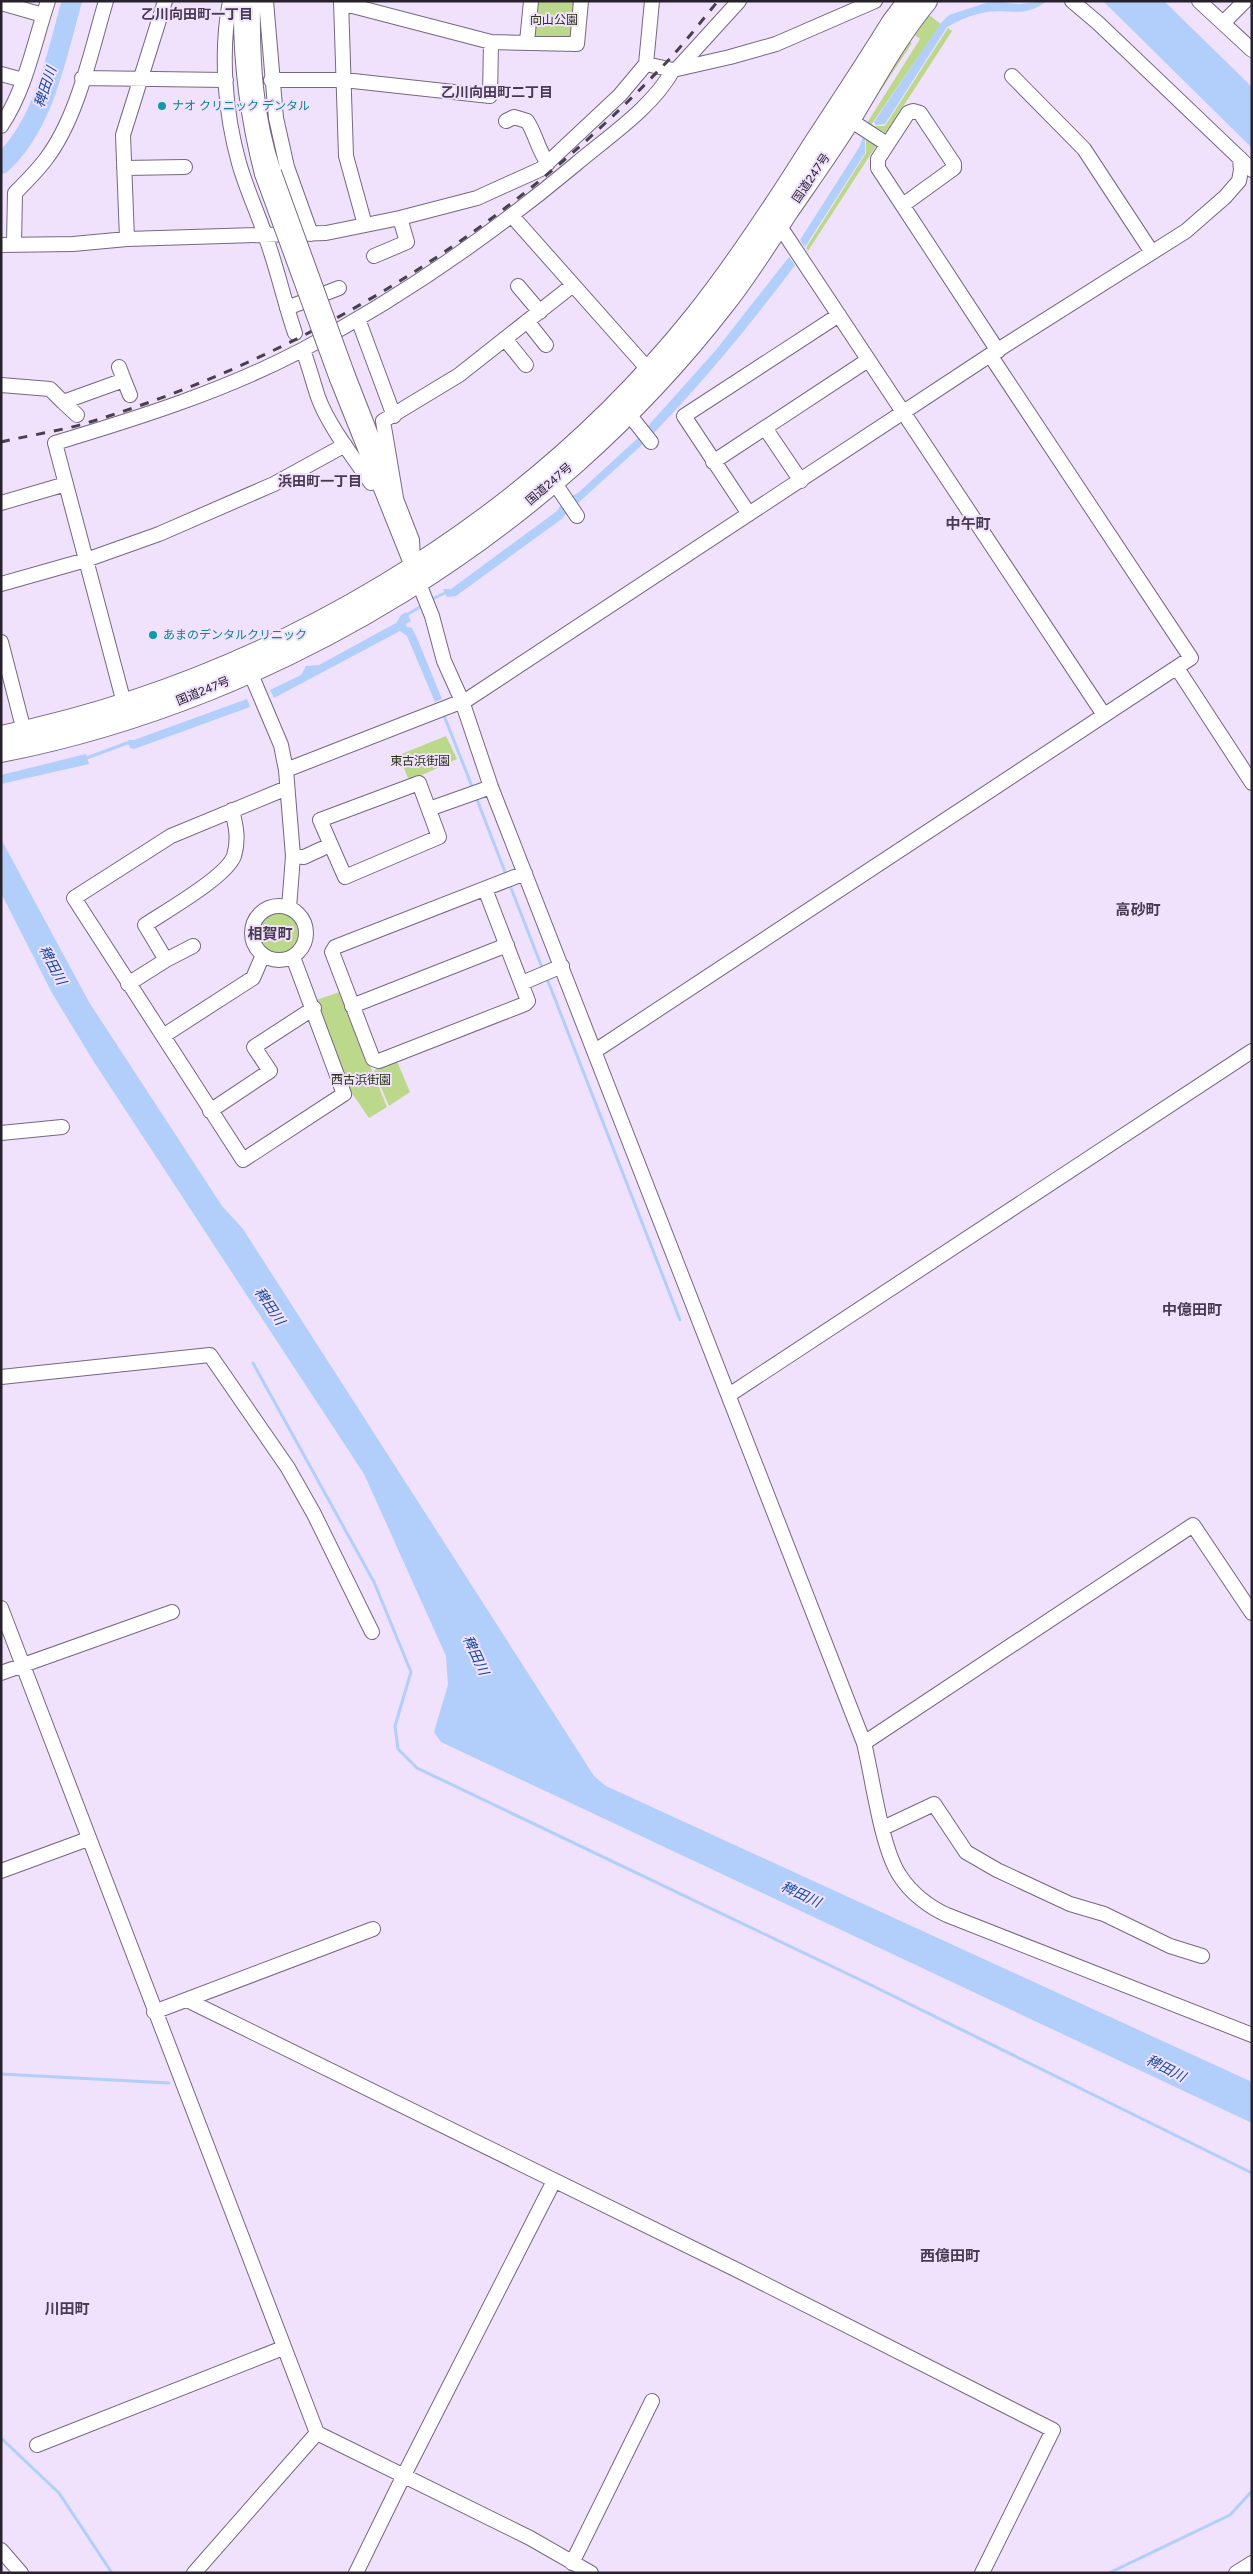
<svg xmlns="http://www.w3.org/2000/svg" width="1253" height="2574" viewBox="0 0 1253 2574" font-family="Figtree,'Noto Sans JP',sans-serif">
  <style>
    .green { fill: #bcd88a }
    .water { fill: #b2cefa }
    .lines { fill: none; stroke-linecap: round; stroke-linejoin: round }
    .stream { stroke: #b2cefa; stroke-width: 3 }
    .river { stroke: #b2cefa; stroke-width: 20 }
    .minor-casing { stroke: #756880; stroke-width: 16 }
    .highway-casing { stroke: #756880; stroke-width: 22 }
    .minor { stroke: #fff; stroke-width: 14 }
    .highway { stroke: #fff; stroke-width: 20 }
    .rail { stroke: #48404d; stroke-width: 3; stroke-dasharray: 9 9; stroke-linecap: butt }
    .minor-bridge-casing { stroke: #756880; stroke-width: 16; stroke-linecap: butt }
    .minor-bridge { stroke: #fff; stroke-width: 14 }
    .culture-dot { fill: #0f9aa8; stroke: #f0e1fd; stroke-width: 2 }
    .labels { text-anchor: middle; stroke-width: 4; stroke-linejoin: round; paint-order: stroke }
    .park-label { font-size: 12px; fill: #2a3512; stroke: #f0e1fd }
    .culture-label { font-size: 12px; fill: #0d838f; stroke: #f0e1fd; text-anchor: start }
    .street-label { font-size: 12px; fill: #27212b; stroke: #f0e1fd }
    .neighbourhood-label { font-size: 14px; font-weight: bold; fill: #473b51; stroke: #f0e1fd }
    .water-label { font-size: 14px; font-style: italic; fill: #12499b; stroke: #f0e1fd }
    .quarter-label { font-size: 15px; font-weight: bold; fill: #473b51; stroke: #f0e1fd }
  </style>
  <rect width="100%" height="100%" fill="#f0e1fd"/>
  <path class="green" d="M536 1H576L573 35 569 38 536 37 532 34Z
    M929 15 941 24 871 125 867 123 920 39 915 35Z
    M948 28 952 31 886 133 874 126H885Z
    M909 41 912 43 862 119 859 118Z
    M866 139 876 146 808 251 806 248 866 153Z
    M446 736 457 759 409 781 399 755Z
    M256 932a23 23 0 1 1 46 0a23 23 0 1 1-46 0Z
    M340 992 387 1107 369 1118 349 1089 316 1000Z
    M396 1059 410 1092 389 1106 374 1071 378 1067Z"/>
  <path class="water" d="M992 1 1019 4 1047 1C1024 18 1013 9 987 12 973 14 959 20 947 27L885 124 876 125 874 122 941 23 949 15Z
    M1103 1H1164L1252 87V148Z
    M863 137 865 139V153L805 247 800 240 860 146Z
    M789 257 795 265C751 324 704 381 653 434L648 426 716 350Z
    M639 437 643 444 578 503 572 496 578 493Z
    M562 503 568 511 563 518 456 596 447 597 443 589H451L557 511Z
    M406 612 411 621 406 624 407 627 412 628 417 638 442 699 435 702 407 636 400 631 274 698 270 690 301 675 306 666 319 665 396 623 401 615Z
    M247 699 250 707 134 749 130 748 128 740H134Z
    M86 754 89 764 1 784V775Z
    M1 839 89 1002 222 1206 243 1229 594 1776 606 1786 1252 2082V2123L441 1742 434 1732 448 1685 446 1656 364 1474 94 1062 52 993 1 893Z"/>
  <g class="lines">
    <path class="stream" d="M430 600 447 592
      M405 616 423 605
      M443 713 473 789
      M84 759 127 743 132 744
      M476 797 507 877
      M509 883 543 970
      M546 976 680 1320
      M253 1363 374 1582 411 1672 395 1726 398 1749 417 1768 871 1985 1252 2173
      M1 2074 169 2083
      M1 2438 59 2493 112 2573
      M1109 2573 1230 2515 1252 2491"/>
    <path class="river" d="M1 164C45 124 56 56 72 1"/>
    <defs>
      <path id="minor" d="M230 1C220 53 225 113 239 163 246 188 257 211 265 235 277 267 284 301 295 333
        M241 1C240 61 247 116 262 174
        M253 1C252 59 255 117 274 172
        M266 1 276 118 287 167 311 234
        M341 1 346 156 365 225
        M1072 1 1098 23 1252 170
        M1199 1 1252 50
        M1 3 43 15
        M341 3 491 42 577 44 581 1
        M1224 22 1245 1
        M527 42 531 1
        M646 64 673 70 730 57 776 44 875 1
        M678 68 739 1
        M1 74 23 80
        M1012 76 1084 149 1151 251
        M82 78 226 80
        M271 80H344L490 96 491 42
        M850 120 887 144
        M506 121 514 117 527 121C536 134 538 151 548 163
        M1 126C26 89 34 43 48 1
        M124 168 185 167
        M903 205 954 168V164L920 113 913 111 908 113 878 159V168L998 351
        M512 216 654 376
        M774 221 779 225 1104 715
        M127 239 123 135 165 1
        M14 244 15 193C26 182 37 171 46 159 78 117 91 51 106 1
        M1 245 73 244 127 239 326 233 400 218 477 198 541 169 620 95 646 64 652 1
        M374 256 407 242 400 218
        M518 286 540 312
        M287 308 339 288
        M358 319 394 416
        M527 321 546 345
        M505 339 526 365
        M303 350C309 366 313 382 318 397 328 425 354 458 371 483
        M347 373 412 540 413 561
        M337 379 432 616 444 661 462 701 491 787 864 1743C873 1779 881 1848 900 1876 911 1893 929 1907 947 1915L1252 2035
        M124 380 130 395
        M1 385 50 389 63 402 124 380 119 367
        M63 402 77 415
        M628 413 651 442
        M765 428 801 481
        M713 462 868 360
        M554 482 577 516
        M396 498 383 421 459 375 573 285
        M1 503 66 484
        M749 514 684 416 839 315
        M1 584 86 560 159 534 274 484 345 445
        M1 642 24 731
        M1177 668 1252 783
        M250 672 281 745 286 770 293 856 289 908
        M124 703 55 443C138 418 224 391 302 350 400 298 491 235 576 164 609 136 652 108 673 70
        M286 770 468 699 990 355 1186 231 1225 197 1239 181 1241 170 1240 158
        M419 783 439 837 345 877 320 820Z
        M287 788 171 836 74 898 243 1160 344 1094 293 957
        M429 809 491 787
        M293 856 304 857 330 845
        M485 889 528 1001 525 1004 379 1061 373 1059 332 952 335 947 525 873
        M252 933a27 27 0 1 1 54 0a27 27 0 1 1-54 0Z
        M166 960 193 946
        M522 983 562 966
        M128 984 166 960 145 925C166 911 226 877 234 856 239 840 236 826 232 810
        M352 1006 507 945
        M163 1036 253 978 263 955
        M595 1051 1191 658 990 355
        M210 1111 270 1071 254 1047 314 1008
        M1 1133 62 1127
        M1 1377 210 1355 288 1468 314 1514 372 1632
        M729 1395 1252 1051
        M1 1608 317 2433 194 2573
        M1 1673 172 1612
        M864 1743 1193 1525 1252 1613
        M883 1828 934 1804 966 1852 997 1870 1070 1904 1104 1914 1170 1946 1202 1956
        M1 1871 88 1839
        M187 2000 737 2270 1053 2430 982 2573
        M154 2012 373 1929
        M317 2433 530 2538 591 2573
        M37 2445 283 2348
        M1 2550 21 2573
        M572 2563 652 2401
        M356 2573 403 2477 554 2181
        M1236 2573 1252 2563"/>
      <path id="highway" d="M1 736C267 681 524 529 694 317 737 263 775 205 812 146 839 105 866 64 892 22L908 1
        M1 752C281 697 550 530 724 305 747 276 767 244 787 213 809 181 832 149 853 115 876 77 898 36 927 1"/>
    </defs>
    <use href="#minor" class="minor-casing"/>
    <use href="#highway" class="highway-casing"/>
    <use href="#minor" class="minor"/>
    <use href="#highway" class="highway"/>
    <path class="rail" d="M1 442C30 435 61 431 90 422 308 355 501 235 659 70 680 49 699 24 718 1"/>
    <defs>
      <path id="minor-bridge" d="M274 172 347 373
        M262 174 337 379"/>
    </defs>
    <use href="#minor-bridge" class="minor-bridge-casing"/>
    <use href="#minor-bridge" class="minor-bridge"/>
  </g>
  <g class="culture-dot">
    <circle cx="162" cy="106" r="5"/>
    <circle cx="153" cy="635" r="5"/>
  </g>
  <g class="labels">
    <g class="park-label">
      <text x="554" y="24">向山公園</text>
      <text x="420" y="765">東古浜街園</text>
      <text x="361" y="1084">西古浜街園</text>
    </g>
    <g class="culture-label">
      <text x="172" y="110">ナオ クリニック デンタル</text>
      <text x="163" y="639">あまのデンタルクリニック</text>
    </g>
    <g class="street-label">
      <text transform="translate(811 178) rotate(-56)" y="4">国道247号</text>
      <text transform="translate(549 484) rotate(-41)" y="4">国道247号</text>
      <text transform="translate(203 691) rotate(-22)" y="4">国道247号</text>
    </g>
    <g class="neighbourhood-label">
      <text x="197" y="19">乙川向田町一丁目</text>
      <text x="497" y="97">乙川向田町二丁目</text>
      <text x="320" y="486">浜田町一丁目</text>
    </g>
    <g class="water-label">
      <text transform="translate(45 87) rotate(-72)" y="5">稗田川</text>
      <text transform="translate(53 965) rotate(62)" y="5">稗田川</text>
      <text transform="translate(270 1306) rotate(56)" y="5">稗田川</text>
      <text transform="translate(476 1655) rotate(65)" y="5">稗田川</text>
      <text transform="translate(801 1894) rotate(25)" y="5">稗田川</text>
      <text transform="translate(1166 2068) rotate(27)" y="5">稗田川</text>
    </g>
    <g class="quarter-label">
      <text x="968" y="529">中午町</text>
      <text x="1138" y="915">高砂町</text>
      <text x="270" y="939">相賀町</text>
      <text x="1192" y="1315">中億田町</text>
      <text x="950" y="2261">西億田町</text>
      <text x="67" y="2314">川田町</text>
    </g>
  </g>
  <rect width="1253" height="2574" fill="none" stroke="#27212b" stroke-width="5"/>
</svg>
